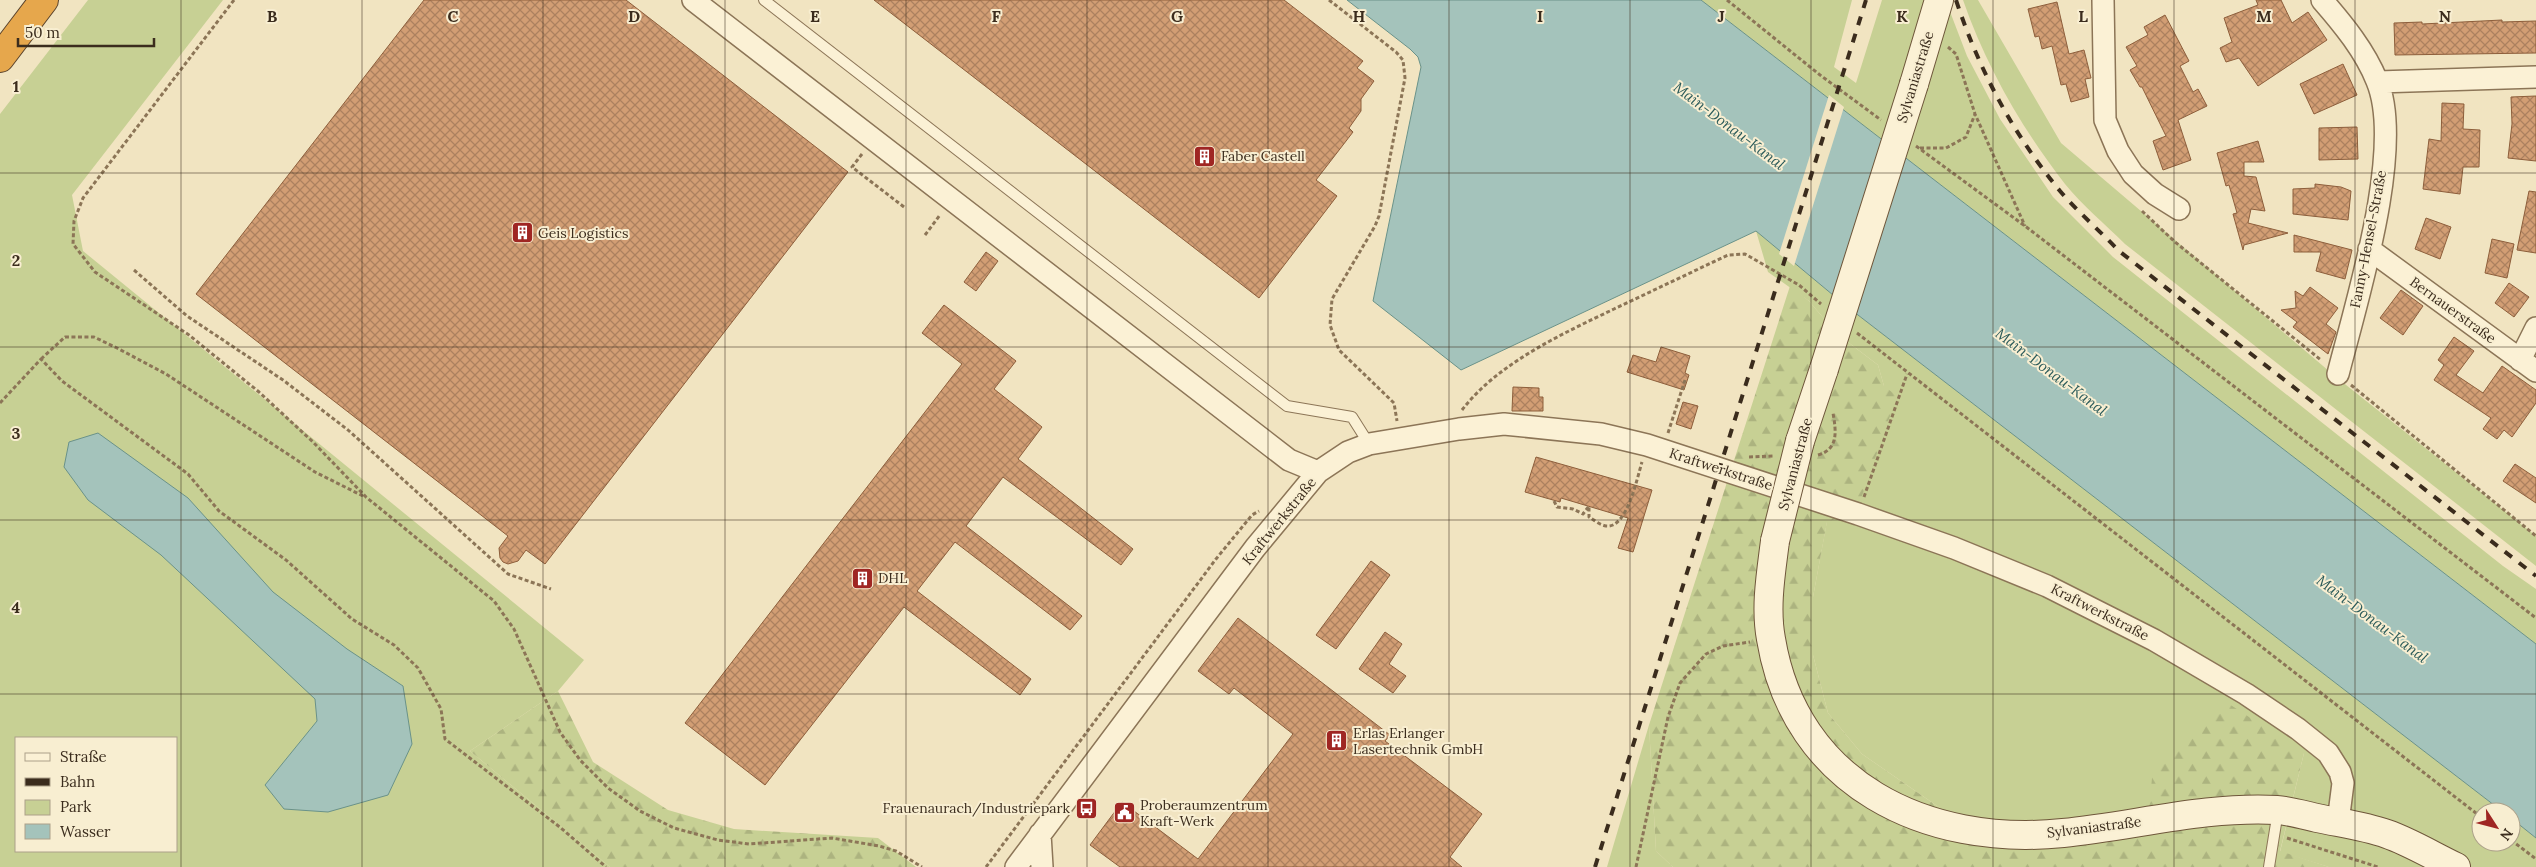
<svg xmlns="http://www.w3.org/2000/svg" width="2536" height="867" viewBox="0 0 2536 867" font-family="Lora,serif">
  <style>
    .green { fill: #c7d094; fill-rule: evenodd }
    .forest { fill: url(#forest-firs) }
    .water { fill: #a4c3bb; stroke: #6a9289 }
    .pier { fill: #f1e4c1 }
    .building { fill: url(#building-cross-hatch); stroke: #8d5e3b }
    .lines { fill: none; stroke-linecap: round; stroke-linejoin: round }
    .lane-casing { stroke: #8c7557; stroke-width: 12 }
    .street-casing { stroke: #8c7557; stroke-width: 24 }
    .secondary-casing { stroke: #6e563a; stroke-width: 30 }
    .highway-casing { stroke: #59422c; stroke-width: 30 }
    .path { stroke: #8c7557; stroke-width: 3; stroke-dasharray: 4 2.5; stroke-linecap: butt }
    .lane { stroke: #fbf1d5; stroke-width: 10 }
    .street { stroke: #fbf1d5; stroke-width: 21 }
    .secondary { stroke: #fbf1d5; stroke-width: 28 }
    .highway { stroke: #e6a74c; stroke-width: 28 }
    .rail { stroke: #3b2c1d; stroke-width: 4; stroke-dasharray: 9 9; stroke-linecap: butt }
    .secondary-bridge-casing { stroke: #6e563a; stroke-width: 30; stroke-linecap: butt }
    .secondary-bridge { stroke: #fbf1d5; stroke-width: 28 }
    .grid { fill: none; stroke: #3b2c1d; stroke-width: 1; stroke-opacity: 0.55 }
    .labels { text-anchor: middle; stroke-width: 4; stroke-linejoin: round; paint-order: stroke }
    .street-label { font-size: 14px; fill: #3b2c1d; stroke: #f8eed1 }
    .poi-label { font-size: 14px; fill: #3b2c1d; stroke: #f8eed1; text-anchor: start }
    .water-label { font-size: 15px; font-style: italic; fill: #2b5b5a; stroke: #f8eed1 }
    .grid-label { font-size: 16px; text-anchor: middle; font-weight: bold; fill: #3b2c1d; stroke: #f8eed1; stroke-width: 4; stroke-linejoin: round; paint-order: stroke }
  </style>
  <defs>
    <pattern id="forest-firs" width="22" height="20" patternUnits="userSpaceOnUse" patternTransform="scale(1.25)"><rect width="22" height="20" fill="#c7d094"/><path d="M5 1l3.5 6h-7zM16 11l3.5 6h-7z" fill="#acb37f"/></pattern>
    <pattern id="building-cross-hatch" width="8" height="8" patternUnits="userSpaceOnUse" patternTransform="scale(1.25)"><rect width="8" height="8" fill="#d29e74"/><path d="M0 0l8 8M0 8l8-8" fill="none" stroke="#ac815f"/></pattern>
  </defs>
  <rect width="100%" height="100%" fill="#f1e4c1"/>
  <path class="green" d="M88 0H223L72 195 83 251 584 660 558 691 470 751 610 867H0V114ZM16 738H176V851H16Z
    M1701 0H1852L1834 67 1856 83 1882 0H1951L1949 9 1967 56 2000 119 2053 197 2113 257 2503 566 2536 589V644Z
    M1963 0H1978L2061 143 2336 377 2536 536V566L2125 244C2105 224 2082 205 2065 184 2022 129 1986 66 1963 0Z
    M1756 231 1845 305 2503 812H2481V842H2511V818L2536 838V867H2329L2280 852 2304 753 2148 821 1969 828 1862 754 1828 713 1813 655V597L1827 521 1884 386 1878 365 1836 333 1809 301 1768 272Z
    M1649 725 1656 851 1673 867H1607Z"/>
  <path class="forest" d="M1790 286 1809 301 1836 333 1878 365 1884 386 1897 396 1857 510 1827 522 1813 597V655L1828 713 1862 754 1969 828 2148 821 2152 778 2178 741 2223 700 2304 753 2280 851 2329 867H1673L1656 851 1649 725Z
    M558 691 593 762 668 810 734 829 878 838 916 867H610L470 751Z"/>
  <path class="water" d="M1347 0H1701L2536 644V838L2511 818V812H2503L1845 305 1756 231 1461 370 1373 301 1421 67 1418 57 1410 49Z
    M98 433 188 498 273 592 347 649 403 686 412 744 388 795 328 812 284 809 265 785 317 721 315 699 161 555 88 500 64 467 69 442Z"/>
  <path class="pier" d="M1829 95 1844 107 1794 266 1779 254Z"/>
  <path class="building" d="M424 0H626L848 172 545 564 526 550 518 561 508 564 503 562 500 558 499 548 508 536 196 294Z
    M874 0H1284L1363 61 1357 68 1374 81 1361 99V111L1349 128 1353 132 1316 180 1337 196 1259 298Z
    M2256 0H2281L2292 23 2308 12 2327 40 2258 86 2239 58 2226 62 2220 48 2232 42 2224 18 2258 5Z
    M2057 2 2069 54 2084 50 2091 78 2085 79 2089 97 2071 102 2066 84 2061 85 2052 46 2042 49 2039 36 2035 37 2028 9Z
    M2165 15 2189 61 2180 66 2193 92 2198 89 2207 106 2178 120 2191 160 2163 170 2153 141 2166 136 2142 87H2140L2130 70 2137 66 2126 47 2148 35 2144 27Z
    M2502 20V22L2536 21V53L2395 55 2394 23 2422 22V24Z
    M2343 64 2357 95 2314 114 2300 84Z
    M2536 96V161L2508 158 2512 124 2511 97Z
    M2442 103 2464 104 2463 129 2480 130 2479 167H2463L2460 194 2423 189 2429 139 2441 141Z
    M2357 127 2358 159 2319 160V128Z
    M2258 141 2264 162H2244V176L2256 177 2265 211 2251 209 2248 223 2288 233 2244 245 2243 250 2233 214 2237 213 2229 185 2226 186 2217 153Z
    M2315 184 2341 187 2351 191 2348 220 2293 214V189L2315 188Z
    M2529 191 2536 192V253L2517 250Z
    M2426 218 2451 227 2440 259 2415 249Z
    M2294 235 2352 250 2345 279 2316 271 2321 252H2294Z
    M2492 239 2514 244 2507 278 2485 273Z
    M986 252 998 261 976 291 964 282Z
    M2509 283 2529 297 2514 317 2495 303Z
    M2310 287 2338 308 2326 324 2336 332 2328 354 2293 327 2297 322 2281 310 2296 308 2295 291 2303 296Z
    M2401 290 2423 306 2403 335 2380 318Z
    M944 305 1016 361 994 389 1042 427 1018 459 1133 549 1121 565 1003 477 966 526 1082 616 1070 630 955 542 917 591 1031 679 1020 695 904 607 765 785 685 723 962 364 922 333Z
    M2454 337 2474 351 2456 375 2483 393 2502 366 2536 390V403L2512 437 2504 430 2497 439 2483 429 2491 418 2434 380 2444 365 2438 360Z
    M1661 347 1690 356 1685 373 1689 375 1684 390 1627 372 1633 355 1656 362Z
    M1513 387 1539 388V397H1543V411H1512Z
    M1683 402 1698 406 1691 429 1676 424Z
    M1536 457 1652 490 1633 552 1618 548 1628 518 1561 498 1560 502 1525 492Z
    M2515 464 2536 478V503L2503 481Z
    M1371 561 1390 575 1336 649 1316 635Z
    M1238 618 1390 735 1385 741 1482 814 1450 857 1462 867H1120L1090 845 1122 802 1198 859 1293 734 1234 688 1229 694 1198 671Z
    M1385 632 1402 644 1389 664 1406 676 1393 693 1359 669Z"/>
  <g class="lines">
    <defs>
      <path id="lane" d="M764 0 1287 406 1352 417 1369 444
        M2269 867 2278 811"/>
      <path id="street" d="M693 0 1289 460 1318 472
        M2103 0 2105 120 2118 151 2133 174 2155 194 2179 209
        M2322 0C2343 24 2365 51 2377 81 2405 148 2356 303 2338 374
        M2378 82 2536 77
        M2369 249 2536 371
        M2520 360 2536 328
        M1040 834 1042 867
        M1016 867 1255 548 1318 472 1348 452 1369 444 1459 429 1504 424 1601 434 1647 445 1858 514 1954 548 2047 586 2154 640 2246 694 2298 729 2328 753 2340 772 2343 783 2338 822"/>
      <path id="secondary" d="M1914 84 1939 0
        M1800 441 1824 369
        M1775 541C1771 573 1765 607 1771 639 1795 785 1927 847 2063 833 2134 826 2205 806 2277 810 2290 811 2304 815 2317 818 2340 823 2364 826 2387 834 2410 842 2433 856 2456 867"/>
      <path id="highway" d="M0 58 44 0"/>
    </defs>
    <use href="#lane" class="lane-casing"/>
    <use href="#street" class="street-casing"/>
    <use href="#secondary" class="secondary-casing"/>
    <use href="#highway" class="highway-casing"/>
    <path class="path" d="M234 0 83 198 74 221 73 244 95 272 189 335 259 392 313 442 366 497 494 601 514 629 560 732 580 760 608 788 640 811 674 828 718 840 749 844 832 838 879 846 896 851 922 867
      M1329 0 1396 52 1403 60 1405 78 1379 216 1375 226 1332 299 1330 325 1339 350 1394 403 1397 421
      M1727 0 1820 75 1881 120
      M1948 47 1956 54 1975 114 2025 226
      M1916 146 2025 226 2536 618
      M1920 148H1946L1966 137 1975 114
      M862 154 852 167 904 207
      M2142 211 2175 242 2321 360
      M925 235 940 215
      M134 270 187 316 283 380 348 430 508 574 551 589
      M1857 333 2481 817
      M41 359 65 337H94L117 348 166 374 315 472 363 496
      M2351 385 2536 536
      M0 403 41 359 62 381 188 474 219 511 286 560 352 619 394 645 418 668 441 709 445 739 561 828 606 867
      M1462 410C1498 363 1562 334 1614 309 1652 291 1690 273 1728 255L1745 254 1799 285 1821 304
      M1668 433 1685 380
      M1818 455C1839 449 1836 431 1833 413
      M1749 457 1775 456
      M1864 497 1907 374
      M1554 501 1557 507 1573 509 1583 514 1589 506V517C1594 520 1600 525 1606 526 1627 529 1637 478 1642 462
      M2287 838 2378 867
      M2511 840 2536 859
      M986 867 1216 559 1252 515 1259 511
      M1636 867 1668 717 1680 683 1706 654 1723 646 1750 642"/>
    <use href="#lane" class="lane"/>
    <use href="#street" class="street"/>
    <use href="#secondary" class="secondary"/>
    <use href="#highway" class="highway"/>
    <path class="rail" d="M1956 0C1979 70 2013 134 2060 191 2078 212 2100 231 2119 251L2536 576
      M1595 867 1866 0"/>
    <defs>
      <path id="secondary-bridge" d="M1824 369 1914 84
        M1775 541 1800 441"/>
    </defs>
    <use href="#secondary-bridge" class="secondary-bridge-casing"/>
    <use href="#secondary-bridge" class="secondary-bridge"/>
  </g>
  <path class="grid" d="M181 0V867M362 0V867M543 0V867M725 0V867M906 0V867M1087 0V867M1268 0V867M1449 0V867M1630 0V867M1811 0V867M1993 0V867M2174 0V867M2355 0V867M0 173H2536M0 347H2536M0 520H2536M0 694H2536"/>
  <defs>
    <symbol id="building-square" viewBox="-11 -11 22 22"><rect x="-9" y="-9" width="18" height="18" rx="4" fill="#9f2623" stroke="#f8eed1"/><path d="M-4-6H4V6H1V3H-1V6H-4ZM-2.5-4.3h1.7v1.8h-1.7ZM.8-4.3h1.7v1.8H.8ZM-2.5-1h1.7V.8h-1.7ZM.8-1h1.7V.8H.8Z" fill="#fff"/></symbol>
    <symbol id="bus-square" viewBox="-11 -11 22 22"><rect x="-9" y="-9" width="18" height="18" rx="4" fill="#9f2623" stroke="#f8eed1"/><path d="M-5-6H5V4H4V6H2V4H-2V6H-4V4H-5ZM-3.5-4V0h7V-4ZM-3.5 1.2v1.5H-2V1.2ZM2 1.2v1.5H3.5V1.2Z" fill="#fff"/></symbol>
    <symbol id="civic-square" viewBox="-11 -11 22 22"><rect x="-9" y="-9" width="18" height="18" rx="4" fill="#9f2623" stroke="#f8eed1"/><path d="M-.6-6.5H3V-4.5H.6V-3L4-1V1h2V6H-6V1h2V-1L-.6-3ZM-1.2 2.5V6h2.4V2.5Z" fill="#fff"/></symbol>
  </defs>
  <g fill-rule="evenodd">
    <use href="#building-square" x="1192" y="144" width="25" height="25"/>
    <use href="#building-square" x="510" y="220" width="25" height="25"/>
    <use href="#building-square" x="850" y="566" width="25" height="25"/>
    <use href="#building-square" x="1324" y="728" width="25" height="25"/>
    <use href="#bus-square" x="1074" y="796" width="25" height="25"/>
    <use href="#civic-square" x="1112" y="800" width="25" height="25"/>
  </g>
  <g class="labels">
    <g class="street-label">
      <text transform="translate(1915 77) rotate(-73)" y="5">Sylvaniastraße</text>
      <text transform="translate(2368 239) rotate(-79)" y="5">Fanny-Hensel-Straße</text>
      <text transform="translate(2453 310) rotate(36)" y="5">Bernauerstraße</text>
      <text transform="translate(1795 464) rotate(-75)" y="5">Sylvaniastraße</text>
      <text transform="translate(1721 469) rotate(18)" y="5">Kraftwerkstraße</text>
      <text transform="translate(1279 521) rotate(-51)" y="5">Kraftwerkstraße</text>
      <text transform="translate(2100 612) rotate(27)" y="5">Kraftwerkstraße</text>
      <text transform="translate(2094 827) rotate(-7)" y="5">Sylvaniastraße</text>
    </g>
    <g class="poi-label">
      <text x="1221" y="161">Faber Castell</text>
      <text x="538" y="238">Geis Logistics</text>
      <text x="878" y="583">DHL</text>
      <text x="1353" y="738">Erlas Erlanger<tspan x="1353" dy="16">Lasertechnik GmbH</tspan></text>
      <text x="1140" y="810">Proberaumzentrum<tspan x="1140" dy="16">Kraft-Werk</tspan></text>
      <text x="1070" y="813" text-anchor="end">Frauenaurach/Industriepark</text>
    </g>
    <g class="water-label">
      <text transform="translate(1729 126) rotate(37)" y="5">Main-Donau-Kanal</text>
      <text transform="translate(2051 372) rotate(37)" y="5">Main-Donau-Kanal</text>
      <text transform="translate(2372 619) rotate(37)" y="5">Main-Donau-Kanal</text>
    </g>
  </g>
  <g class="grid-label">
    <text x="272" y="22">B</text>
    <text x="453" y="22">C</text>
    <text x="634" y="22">D</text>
    <text x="815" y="22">E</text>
    <text x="996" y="22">F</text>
    <text x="1177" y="22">G</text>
    <text x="1359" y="22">H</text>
    <text x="1540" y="22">I</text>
    <text x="1721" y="22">J</text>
    <text x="1902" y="22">K</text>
    <text x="2083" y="22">L</text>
    <text x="2264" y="22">M</text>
    <text x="2445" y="22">N</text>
    <text x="16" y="92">1</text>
    <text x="16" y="266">2</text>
    <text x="16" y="439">3</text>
    <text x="16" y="613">4</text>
  </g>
  <rect x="15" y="737" width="162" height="115" fill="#f8eed1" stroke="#aca089"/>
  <rect x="25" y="753" width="25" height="8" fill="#fbf1d5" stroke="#aca089"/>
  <text x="60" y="762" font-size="15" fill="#3b2c1d">Straße</text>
  <rect x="25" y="778" width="25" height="8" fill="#3b2c1d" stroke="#aca089"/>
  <text x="60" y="787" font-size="15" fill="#3b2c1d">Bahn</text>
  <rect x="25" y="800" width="25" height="15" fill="#c7d094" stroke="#aca089"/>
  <text x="60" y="812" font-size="15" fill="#3b2c1d">Park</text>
  <rect x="25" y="824" width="25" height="15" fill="#a4c3bb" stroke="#aca089"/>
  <text x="60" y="837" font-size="15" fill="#3b2c1d">Wasser</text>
  <g transform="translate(2496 827) rotate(126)"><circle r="24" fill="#f8eed1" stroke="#aca089"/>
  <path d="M0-4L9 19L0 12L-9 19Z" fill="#9f2623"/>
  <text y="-8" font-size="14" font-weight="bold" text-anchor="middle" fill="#3b2c1d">N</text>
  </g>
  <path d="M18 38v8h136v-8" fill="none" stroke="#3b2c1d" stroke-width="2.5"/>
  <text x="25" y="38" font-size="15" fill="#3b2c1d" stroke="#f8eed1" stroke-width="4" paint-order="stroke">50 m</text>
</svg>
